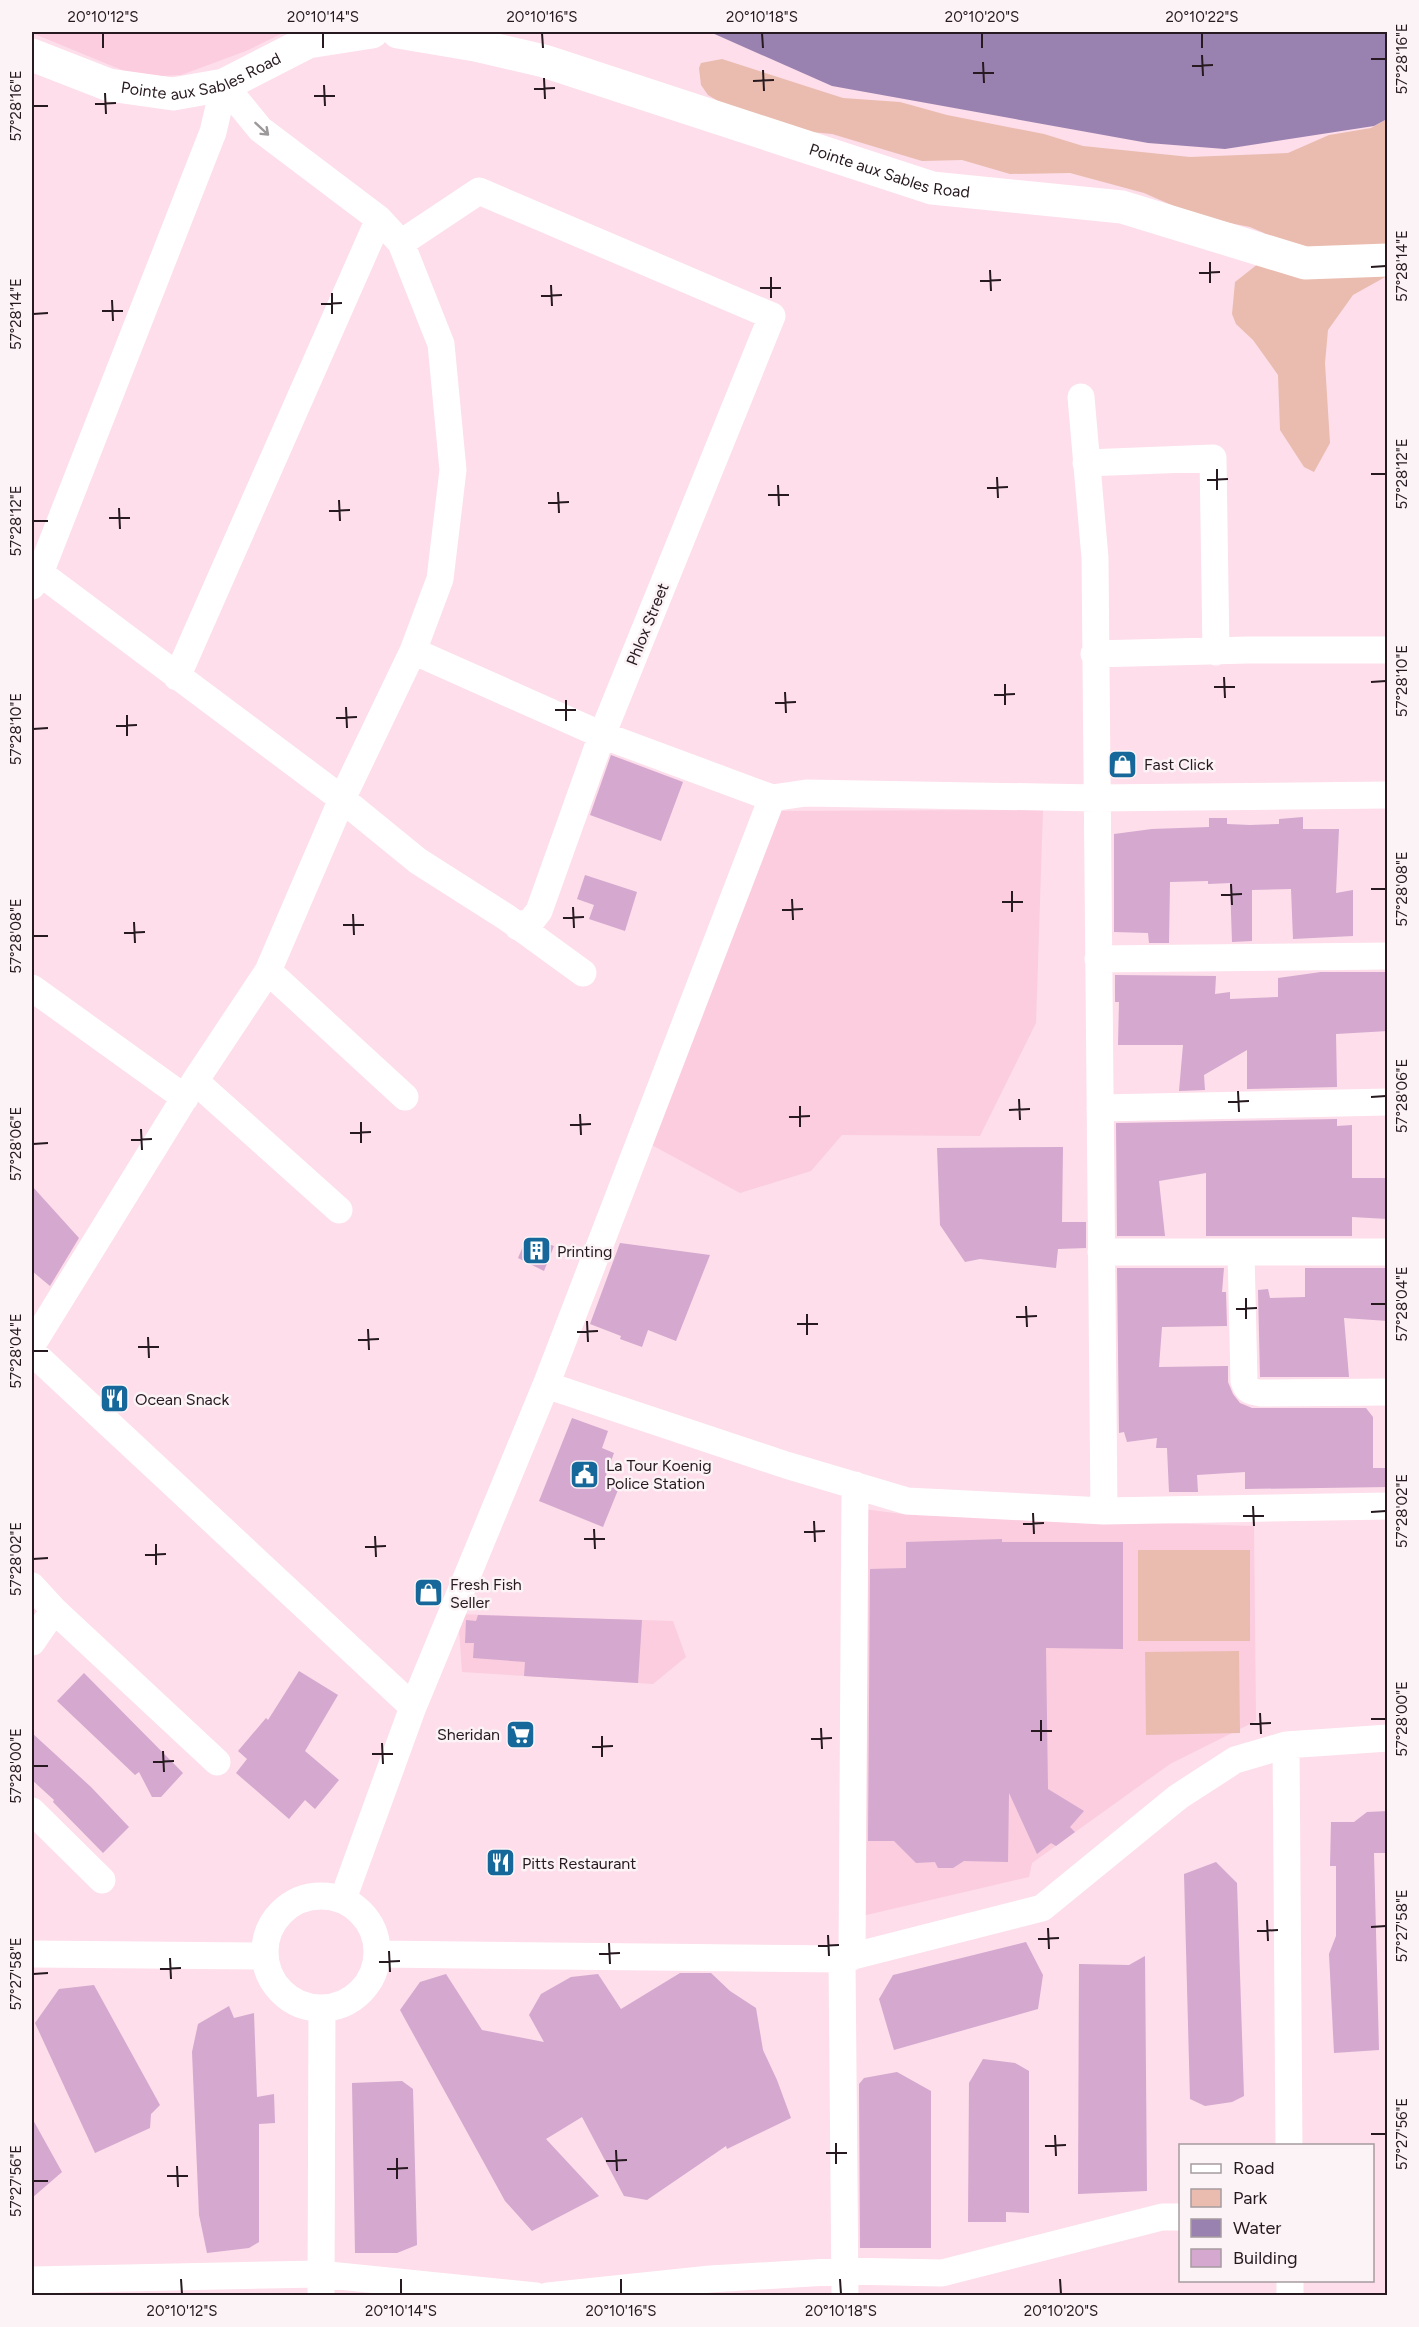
<svg xmlns="http://www.w3.org/2000/svg" width="1419" height="2327" viewBox="0 0 1419 2327" font-family="Figtree,sans-serif">
  <style>
    .built { fill: #fbcddf }
    .green { fill: #eabcaf }
    .water { fill: #9a82b0 }
    .building { fill: #d4a8cf }
    .lines { fill: none; stroke-linecap: round; stroke-linejoin: round }
    .street { stroke: #fff; stroke-width: 27 }
    .secondary { stroke: #fff; stroke-width: 33 }
    .oneway { stroke: #9d989a }
    .ticks { fill: none; stroke: #26191f; stroke-width: 2 }
    .labels { text-anchor: middle; stroke-width: 5; stroke-linejoin: round; paint-order: stroke }
    .street-label { font-size: 16px; fill: #26191f; stroke: #fbf3f6 }
    .poi-label { font-size: 16px; fill: #26191f; stroke: #fbf3f6; text-anchor: start }
    .neatline { fill: none; stroke: #26191f; stroke-width: 2 }
    .ticks-label { font-size: 15px; text-anchor: middle; fill: #26191f }
  </style>
  <rect width="100%" height="100%" fill="#fddeea"/>
  <path class="built" d="M32 32H285L246 51 181 75 139 77 32 33Z
    M1043 810 1036 1023 980 1136 842 1135 811 1171 740 1193 650 1144 775 811Z
    M848 1507 910 1515 1254 1526 1256 1721 1170 1764 1032 1863 1029 1877 845 1920Z
    M458 1614 673 1621 686 1657 653 1684 462 1672Z"/>
  <path class="green" d="M722 59 843 98 900 102 947 115 1044 134 1083 146 1190 157 1288 153 1329 135 1371 128 1387 119V276L1353 295 1328 330 1325 363 1330 443 1314 472 1304 467 1280 430 1278 375 1253 340 1236 324 1232 314 1235 282 1268 256 1264 233 1250 227 1199 217 1144 193 1070 173 1010 174 962 160 922 161 832 134 770 128 753 122 708 95 701 85 699 68 701 63Z
    M1138 1550H1250V1641H1138Z
    M1239 1651 1240 1733 1146 1735 1145 1652Z"/>
  <path class="water" d="M710 32H1387V119L1374 126 1225 149 1148 143 832 86Z"/>
  <path class="building" d="M611 755 683 782 661 841 590 815Z
    M1303 817V829H1339L1336 893 1353 890V936L1293 939 1291 889 1252 890V941L1232 942 1230 883 1208 884V881L1170 882 1169 943H1149L1148 933 1114 932V834L1152 829 1209 827V818H1227V824L1250 825 1279 824V819Z
    M585 875 637 892 625 931 589 919 594 905 577 899Z
    M1321 972H1388V1031L1336 1034 1337 1087 1247 1089V1050L1204 1075 1205 1090 1179 1091 1183 1045H1118L1119 1002H1115V975L1216 976 1215 994 1230 992V999L1278 997V978Z
    M1337 1119V1126L1352 1125V1178H1388V1219L1352 1217V1236H1206V1173L1159 1181 1165 1236H1117L1116 1123Z
    M1063 1147 1062 1222H1086V1248L1058 1249 1056 1268 980 1259 965 1262 940 1225 937 1148Z
    M32 1186 79 1238 50 1286 32 1271Z
    M527 1237 554 1246 544 1271 518 1258Z
    M620 1243 710 1255 676 1341 648 1330 642 1347 620 1339 621 1336 590 1324Z
    M1117 1268H1224L1222 1292H1226L1227 1326 1162 1327 1159 1367 1228 1366V1382L1233 1394 1240 1403 1252 1408H1366L1373 1417V1468H1388V1487L1245 1489V1472L1197 1475 1198 1492H1169L1167 1448H1156L1157 1438 1127 1442 1124 1432 1119 1433Z
    M1305 1268H1388V1321L1344 1318 1349 1377H1260L1258 1290 1268 1289 1270 1298 1305 1297Z
    M572 1418 608 1431 602 1448 614 1453 605 1478 620 1485 603 1527 539 1501Z
    M1002 1539V1542H1123V1649L1046 1648 1048 1789 1084 1811 1070 1827 1075 1832 1056 1846 1051 1843 1037 1854 1009 1793 1008 1862 964 1861 953 1868H938L935 1862 916 1863 894 1841H868L870 1569 906 1568V1542Z
    M478 1615 642 1620 638 1683 524 1676 525 1662 473 1658 474 1643H465L466 1620 476 1621Z
    M299 1671 338 1695 305 1751 339 1780 315 1809 305 1800 289 1819 236 1773 247 1759 238 1751 266 1718 268 1720Z
    M84 1673 183 1773 161 1797H152L139 1772 135 1775 57 1701Z
    M32 1733 91 1787 129 1827 103 1853 53 1802 54 1800 32 1780Z
    M1388 1811V1853H1374L1379 2050 1334 2053 1329 1954 1336 1936V1866H1330L1331 1822H1354L1367 1812Z
    M1216 1862 1237 1883 1244 2096 1232 2102 1205 2106 1190 2099 1184 1874Z
    M1026 1942 1043 1975 1038 2009 894 2050 879 1999 893 1975Z
    M1145 1956 1147 2191 1078 2194 1079 1964 1129 1965Z
    M680 1973H711L730 1991 756 2008 763 2050 777 2080 791 2118 727 2149 726 2146 647 2200 624 2196 582 2117 546 2139 599 2196 532 2231 505 2201 400 2010 420 1982 446 1974 482 2030 544 2042 529 2015 541 1994 571 1977 598 1974 621 2009Z
    M94 1985 160 2105 151 2114 150 2128 95 2153 35 2023 59 1989Z
    M229 2006 234 2018 254 2013 257 2097 274 2094 275 2123 259 2124V2242L249 2248 207 2253 199 2215 192 2052 198 2024Z
    M983 2059 1015 2063 1029 2071V2213L1006 2212V2222H968L969 2083Z
    M897 2072 931 2091V2248H860L859 2084 864 2078Z
    M402 2081 413 2089 417 2245 397 2253H355L352 2083Z
    M32 2118 62 2172 32 2198Z"/>
  <g class="lines">
    <path class="street" d="M401 243 479 191 772 316 602 735 539 911 532 920 518 927
      M1081 397 1095 558 1104 1511
      M1086 463 1213 458 1216 652
      M32 567 342 799 418 861 506 917 583 973
      M32 586 40 573 213 132 224 85
      M413 651 602 735 772 798 806 793 1096 798 1388 795
      M1094 654 1248 650H1388
      M177 677 379 219
      M1098 959 1388 956
      M268 971 405 1097
      M32 988 185 1098
      M195 1081 339 1210
      M1100 1108 1388 1102
      M1101 1252H1388
      M1241 1252 1244 1381C1247 1391 1251 1392 1261 1393L1388 1392
      M32 1345 195 1081 268 971 342 799 413 651 440 579 453 470 441 344 401 243 379 219 260 129 224 85
      M32 1352 413 1707
      M546 1385 786 1465 907 1501 1104 1511 1388 1506
      M32 1586 54 1610 32 1642
      M54 1610 217 1762
      M1286 1745 1289 2146
      M32 1811 102 1880
      M265 1952a56 56 0 1 1 112 0a56 56 0 1 1-112 0Z
      M343 1899 413 1707 546 1385 772 798
      M32 1954 264 1956
      M377 1954 842 1959 1042 1908 1178 1797 1235 1760 1286 1745 1388 1738
      M852 1957 855 1485
      M842 1959 845 2296
      M32 2280 319 2274 536 2296
      M1290 2280V2296
      M321 2296 322 2008
      M548 2296 710 2279 845 2271 942 2273 1162 2217H1180"/>
    <g class="secondary">
      <path id="s1" d="M398 32 475 45 544 61 932 188 1122 207 1305 263 1388 260"/>
      <path id="s2" d="M32 55 109 85 173 94 224 85 308 42 372 32"/>
    </g>
  </g>
  <defs><path id="oneway-shaft" d="M-6 0H5M1.5-3L5.5 0L1.5 3" fill="none" stroke-width="1.6" stroke-linecap="round" stroke-linejoin="round" transform="scale(1.5)"/></defs>
  <use class="oneway" href="#oneway-shaft" transform="translate(262 129) rotate(43)"/>
  <path class="ticks" d="M103 33V48M323 33V48M542 33 543 48M762 33 763 48M982 33V48M1202 33V48M1202 55 1203 76M1371 59H1386M983 62 984 83M1192 66 1213 65M763 70 764 91M973 73H994M544 78 545 99M753 81 774 80M324 85 325 106M534 89 555 88M105 93 106 114M314 96H335M95 104 116 103M33 106H48M1210 262V283M1371 267 1386 266M990 270 991 291M1199 273 1220 272M771 277V298M980 281 1001 280M551 285 552 306M760 288H781M332 293V314M541 296 562 295M112 300 113 321M321 304 342 303M102 311H123M33 314 48 313M1217 469V490M1371 474H1386M997 477 998 498M1207 480 1228 479M778 485 779 506M987 488 1008 487M558 492 559 513M768 495H789M339 500 340 521M548 503 569 502M119 508 120 529M329 511 350 510M109 518H130M33 521H48M1224 677 1225 698M1371 682 1386 681M1005 684V705M1214 687H1235M785 692 786 713M994 695 1015 694M566 700V721M775 703 796 702M346 707 347 728M555 710H576M127 715V736M336 718 357 717M116 726 137 725M33 729 48 728M1231 884 1232 905M1371 889H1386M1012 891V912M1221 895 1242 894M792 899 793 920M1002 902H1023M573 907 574 928M782 910 803 909M353 914 354 935M563 918 584 917M134 922 135 943M343 925H364M124 933 145 932M33 936H48M1238 1091 1239 1112M1371 1097 1386 1096M1019 1099 1020 1120M1228 1102 1249 1101M800 1106V1127M1009 1110 1030 1109M580 1114 581 1135M789 1117 810 1116M361 1122V1143M570 1125 591 1124M141 1129 142 1150M350 1133 371 1132M131 1140 152 1139M33 1144 48 1143M1246 1298V1319M1371 1304H1386M1026 1306 1027 1327M1236 1309 1257 1308M807 1314V1335M1016 1317 1037 1316M587 1321 588 1342M797 1324H818M368 1329 369 1350M577 1332 598 1331M148 1337 149 1358M358 1340 379 1339M138 1347H159M33 1351H48M1253 1506 1254 1526M1371 1512 1386 1511M1033 1513 1034 1534M1243 1516H1264M814 1521 815 1542M1023 1524 1044 1523M594 1529 595 1549M804 1532 825 1531M375 1536 376 1557M584 1539H605M156 1544V1565M365 1547 386 1546M145 1555 166 1554M33 1559 48 1558M1260 1713 1261 1734M1371 1719H1386M1041 1720V1741M1250 1724 1271 1723M821 1728 822 1749M1031 1731H1052M602 1736V1757M811 1739 832 1738M382 1743 383 1764M592 1747 613 1746M163 1751 164 1772M372 1754H393M153 1762 174 1761M33 1766H48M1267 1920 1268 1941M1371 1927 1386 1926M1048 1928 1049 1949M1257 1931 1278 1930M828 1935 829 1956M1038 1939 1059 1938M609 1943 610 1964M818 1946 839 1945M389 1951 390 1972M599 1954 620 1953M170 1958 171 1979M379 1962 400 1961M160 1969 181 1968M33 1974 48 1973M1371 2134H1386M1055 2135 1056 2156M836 2143V2164M1045 2146 1066 2145M616 2150 617 2171M826 2153H847M397 2158V2179M606 2161 627 2160M177 2166 178 2187M387 2169 408 2168M167 2176H188M33 2181H48M181 2279 182 2294M401 2279V2294M621 2279V2294M840 2279 841 2294M1060 2279 1061 2294"/>
  <defs>
    <symbol id="shop-square" viewBox="-11 -11 22 22"><rect x="-9" y="-9" width="18" height="18" rx="4" fill="#156899" stroke="#fbf3f6"/><path d="M-5-2.5h2.3a2.7 3.5 0 0 1 5.4 0H5L5.5 6h-11ZM-1.5-2.5h3a1.5 2.3 0 0 0-3 0Z" fill="#fff"/></symbol>
    <symbol id="building-square" viewBox="-11 -11 22 22"><rect x="-9" y="-9" width="18" height="18" rx="4" fill="#156899" stroke="#fbf3f6"/><path d="M-4-6H4V6H1V3H-1V6H-4ZM-2.5-4.3h1.7v1.8h-1.7ZM.8-4.3h1.7v1.8H.8ZM-2.5-1h1.7V.8h-1.7ZM.8-1h1.7V.8H.8Z" fill="#fff"/></symbol>
    <symbol id="restaurant-square" viewBox="-11 -11 22 22"><rect x="-9" y="-9" width="18" height="18" rx="4" fill="#156899" stroke="#fbf3f6"/><path d="M-5-6h1v4h1v-4h1v4h1v-4h1v5L-1.5 .5V6h-2V.5L-5-1ZM5-6V6H3V1.5H1.5Q1.5-4 5-6Z" fill="#fff"/></symbol>
    <symbol id="civic-square" viewBox="-11 -11 22 22"><rect x="-9" y="-9" width="18" height="18" rx="4" fill="#156899" stroke="#fbf3f6"/><path d="M-.6-6.5H3V-4.5H.6V-3L4-1V1h2V6H-6V1h2V-1L-.6-3ZM-1.2 2.5V6h2.4V2.5Z" fill="#fff"/></symbol>
    <symbol id="supermarket-square" viewBox="-11 -11 22 22"><rect x="-9" y="-9" width="18" height="18" rx="4" fill="#156899" stroke="#fbf3f6"/><path d="M-6-5.5h2.5l.6 2H6L4.5 2H-2.5L-4.4-4H-6ZM-1.5 3.2a1.3 1.3 0 1 0 .1 0ZM3 3.2a1.3 1.3 0 1 0 .1 0Z" fill="#fff"/></symbol>
  </defs>
  <g fill-rule="evenodd">
    <use href="#shop-square" x="1106" y="748" width="33" height="33"/>
    <use href="#building-square" x="520" y="1234" width="33" height="33"/>
    <use href="#restaurant-square" x="98" y="1382" width="33" height="33"/>
    <use href="#civic-square" x="568" y="1458" width="33" height="33"/>
    <use href="#shop-square" x="412" y="1576" width="33" height="33"/>
    <use href="#supermarket-square" x="504" y="1718" width="33" height="33"/>
    <use href="#restaurant-square" x="484" y="1846" width="33" height="33"/>
  </g>
  <g class="labels">
    <g class="street-label">
      <text dy="6" stroke="none"><textPath href="#s2" startOffset="178">Pointe aux Sables Road</textPath></text>
      <text dy="6" stroke="none"><textPath href="#s1" startOffset="512">Pointe aux Sables Road</textPath></text>
      <text transform="translate(647 624) rotate(-68)" y="6">Phlox Street</text>
    </g>
    <g class="poi-label">
      <text x="1144" y="770">Fast Click</text>
      <text x="557" y="1257">Printing</text>
      <text x="135" y="1405">Ocean Snack</text>
      <text x="606" y="1471">La Tour Koenig<tspan x="606" dy="18">Police Station</tspan></text>
      <text x="450" y="1590">Fresh Fish<tspan x="450" dy="18">Seller</tspan></text>
      <text x="500" y="1740" text-anchor="end">Sheridan</text>
      <text x="522" y="1869">Pitts Restaurant</text>
    </g>
  </g>
  <rect width="1419" height="2327" fill="none" stroke="#fbf3f6" stroke-width="66"/>
  <rect x="1179" y="2144" width="195" height="138" fill="#fbf3f6" stroke="#a69ca0" stroke-width="1.5"/>
  <rect x="1191" y="2164" width="30" height="9" fill="#ffffff" stroke="#a69ca0" stroke-width="1.5"/>
  <text x="1233" y="2174" font-size="18" fill="#26191f">Road</text>
  <rect x="1191" y="2189" width="30" height="18" fill="#eabcaf" stroke="#a69ca0" stroke-width="1.5"/>
  <text x="1233" y="2204" font-size="18" fill="#26191f">Park</text>
  <rect x="1191" y="2219" width="30" height="18" fill="#9a82b0" stroke="#a69ca0" stroke-width="1.5"/>
  <text x="1233" y="2234" font-size="18" fill="#26191f">Water</text>
  <rect x="1191" y="2249" width="30" height="18" fill="#d4a8cf" stroke="#a69ca0" stroke-width="1.5"/>
  <text x="1233" y="2264" font-size="18" fill="#26191f">Building</text>
  <rect x="33" y="33" width="1353" height="2261" class="neatline"/>
  <g class="ticks-label">
    <text x="103" y="22">20°10'12"S</text>
    <text x="323" y="22">20°10'14"S</text>
    <text x="542" y="22">20°10'16"S</text>
    <text x="762" y="22">20°10'18"S</text>
    <text x="982" y="22">20°10'20"S</text>
    <text x="1202" y="22">20°10'22"S</text>
    <text transform="translate(1402 59) rotate(-90)" y="5">57°28'16"E</text>
    <text transform="translate(16 106) rotate(-90)" y="5">57°28'16"E</text>
    <text transform="translate(1402 266) rotate(-90)" y="5">57°28'14"E</text>
    <text transform="translate(16 314) rotate(-90)" y="5">57°28'14"E</text>
    <text transform="translate(1402 474) rotate(-90)" y="5">57°28'12"E</text>
    <text transform="translate(16 521) rotate(-90)" y="5">57°28'12"E</text>
    <text transform="translate(1402 681) rotate(-90)" y="5">57°28'10"E</text>
    <text transform="translate(16 729) rotate(-90)" y="5">57°28'10"E</text>
    <text transform="translate(1402 889) rotate(-90)" y="5">57°28'08"E</text>
    <text transform="translate(16 936) rotate(-90)" y="5">57°28'08"E</text>
    <text transform="translate(1402 1096) rotate(-90)" y="5">57°28'06"E</text>
    <text transform="translate(16 1144) rotate(-90)" y="5">57°28'06"E</text>
    <text transform="translate(1402 1304) rotate(-90)" y="5">57°28'04"E</text>
    <text transform="translate(16 1351) rotate(-90)" y="5">57°28'04"E</text>
    <text transform="translate(1402 1511) rotate(-90)" y="5">57°28'02"E</text>
    <text transform="translate(16 1559) rotate(-90)" y="5">57°28'02"E</text>
    <text transform="translate(1402 1719) rotate(-90)" y="5">57°28'00"E</text>
    <text transform="translate(16 1766) rotate(-90)" y="5">57°28'00"E</text>
    <text transform="translate(1402 1926) rotate(-90)" y="5">57°27'58"E</text>
    <text transform="translate(16 1974) rotate(-90)" y="5">57°27'58"E</text>
    <text transform="translate(1402 2134) rotate(-90)" y="5">57°27'56"E</text>
    <text transform="translate(16 2181) rotate(-90)" y="5">57°27'56"E</text>
    <text x="182" y="2316">20°10'12"S</text>
    <text x="401" y="2316">20°10'14"S</text>
    <text x="621" y="2316">20°10'16"S</text>
    <text x="841" y="2316">20°10'18"S</text>
    <text x="1061" y="2316">20°10'20"S</text>
  </g>
</svg>
